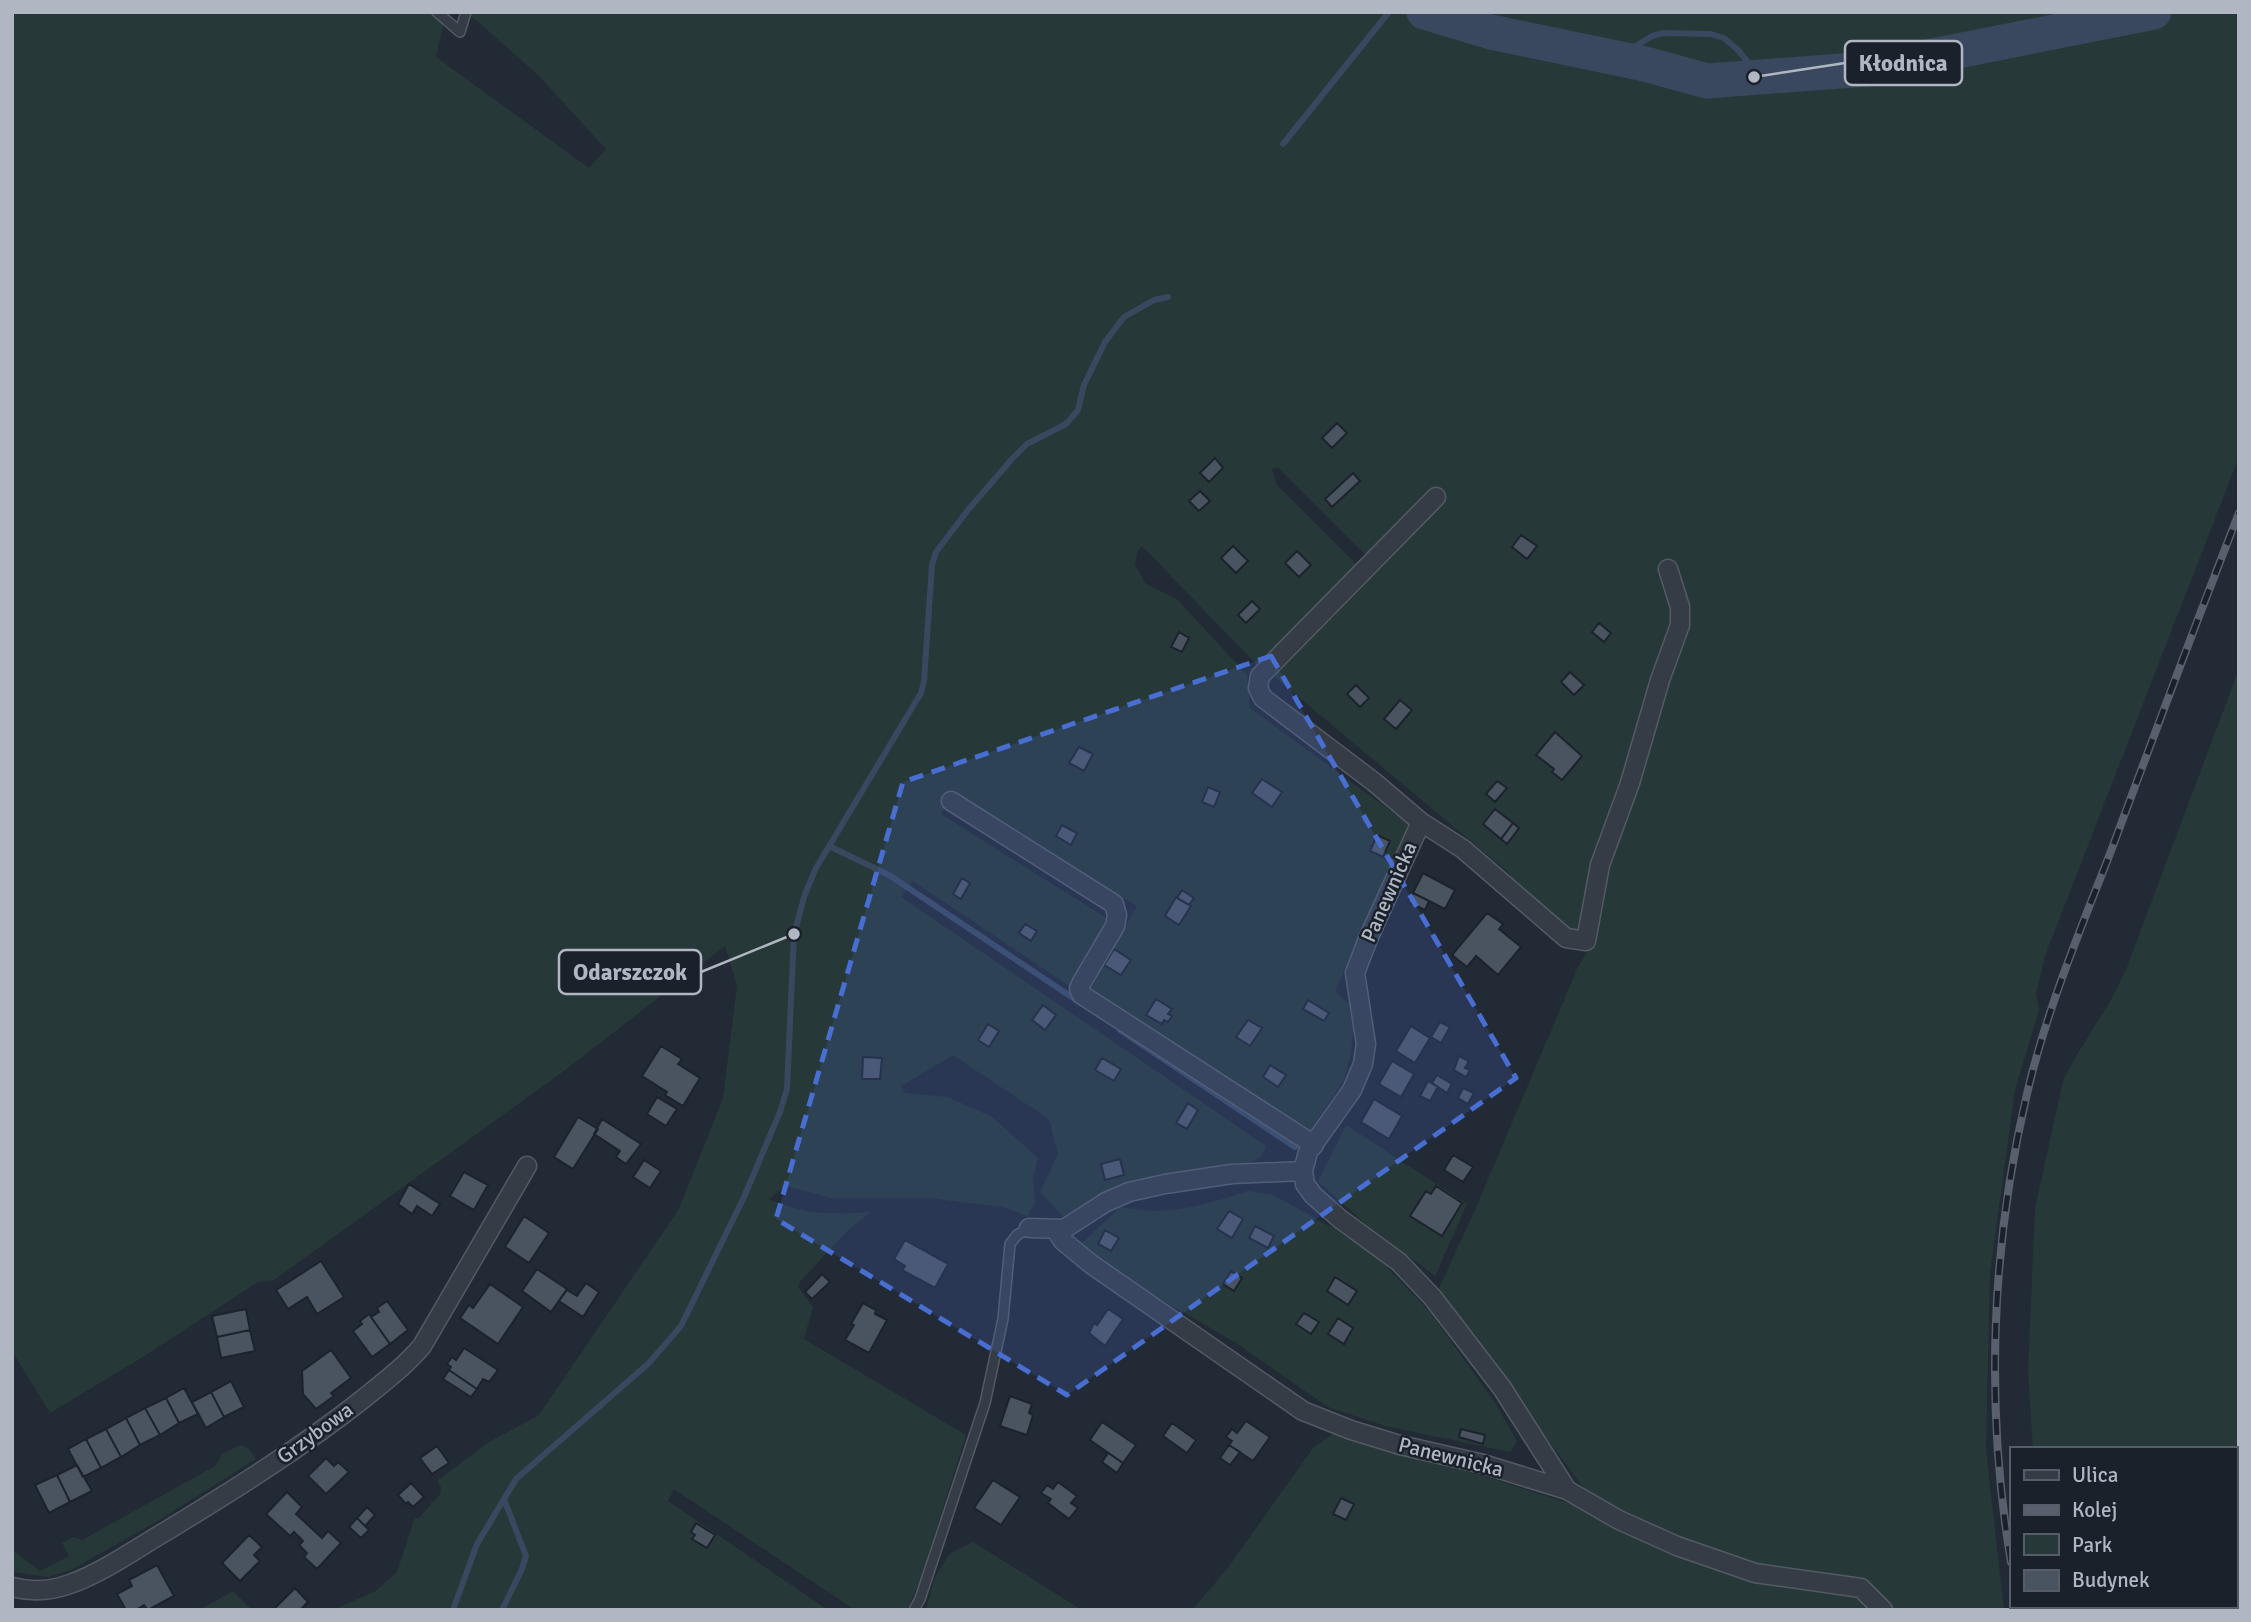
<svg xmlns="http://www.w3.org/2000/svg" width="2251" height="1622" viewBox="0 0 2251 1622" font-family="Signika,sans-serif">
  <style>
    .green { fill: #273838 }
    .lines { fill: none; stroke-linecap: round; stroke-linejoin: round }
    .stream { stroke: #39485e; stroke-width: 6 }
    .river { stroke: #39485e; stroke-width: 35 }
    .building { fill: #4a5461; stroke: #1d232d; stroke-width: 2 }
    .lane-casing { stroke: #535a64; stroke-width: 12 }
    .street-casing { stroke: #535a64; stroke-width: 21 }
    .lane { stroke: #353c46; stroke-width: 9 }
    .street { stroke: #353c46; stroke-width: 18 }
    .rail-casing { stroke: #58606d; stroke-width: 8 }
    .rail { stroke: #1b212b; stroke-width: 5; stroke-dasharray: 16; stroke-linecap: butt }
    .marked { fill: #496ed2; fill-opacity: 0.2; stroke: #496ed2; stroke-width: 5; stroke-dasharray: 14 9; stroke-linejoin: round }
    .labels { text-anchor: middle; stroke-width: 5; stroke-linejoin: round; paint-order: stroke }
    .street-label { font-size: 21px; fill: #b0b7c3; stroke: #1b212b }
    .leader { fill: none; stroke: #b0b7c3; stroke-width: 2.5 }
    .callout-dot { fill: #b0b7c3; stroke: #1b212b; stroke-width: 2.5 }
    .callout { fill: #1b212b; stroke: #b0b7c3; stroke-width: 2.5 }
    .callout-label { font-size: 23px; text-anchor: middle; font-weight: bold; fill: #b0b7c3 }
  </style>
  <rect width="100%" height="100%" fill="#222a35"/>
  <path class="green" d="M12 12H446L436 57 589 168 606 149 537 74 467 12H2239V457L2045 956 2036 994 2039 1010 2015 1090 1990 1273 1986 1449 2004 1610H1192L1227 1569 1313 1448 1338 1430 1578 1506 1586 1491 1454 1315 1439 1288 1475 1210 1578 967 1593 942 1608 867 1675 614 1580 929 1574 932 1513 884 1509 873 1271 674 1444 496 1435 488 1369 558 1278 467 1272 469 1277 485 1359 567 1260 668 1142 546 1137 552 1135 565 1146 584 1178 600 1247 675 1250 708 1410 825 1335 991 1349 1004 1355 1018 1350 1058 1344 1080 1308 1134 1090 990 1137 906 954 791 941 814 1108 919 1109 926 1072 988 913 881 901 897 1266 1146 1261 1156 1253 1162 1101 1196 1065 1218 1040 1192 1058 1154 1049 1119 953 1055 901 1086 905 1093 948 1097 992 1117 1038 1158 1033 1179 1035 1202 1028 1216 1002 1207 928 1198H832L786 1186 769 1199C804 1215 833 1215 871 1212L848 1230 799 1283 798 1287 813 1307 804 1339 966 1435 920 1581 907 1610H855L674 1489 668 1501 828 1610H333L376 1591 397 1572 415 1517 418 1519 440 1494 441 1487 437 1481 489 1442 539 1415 679 1209 723 1098 737 986 725 946 564 1071 274 1280 258 1282 143 1357 50 1413 12 1351Z
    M2239 669V1610H2063L2062 1606H2235V1449H2033L2028 1372 2035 1208 2063 1081 2076 1056 2111 1000 2127 967Z
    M1346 1125 1467 1204 1435 1276 1364 1223 1318 1181Z
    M1248 1191 1273 1195 1333 1228 1380 1260 1430 1312 1494 1401 1517 1441 1510 1452 1385 1426 1328 1407 1236 1343 1150 1293 1081 1244 1121 1207C1167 1217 1205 1205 1248 1191Z
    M241 1445 249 1449 256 1459 161 1519 71 1570 48 1577 12 1572V1550L40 1571 69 1556 62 1543 73 1537 82 1540 215 1466 223 1453Z
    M973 1542 1082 1610H926L934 1579 950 1553Z
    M233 1591 252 1610H199Z"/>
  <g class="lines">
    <path class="stream" d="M1616 58 1652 36 1663 33 1711 34 1724 38 1738 50 1751 66 1754 77
      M1283 144 1389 12
      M829 846 889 875 1082 1004
      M1120 1030 1295 1147
      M453 1610 477 1544 516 1479 649 1363 681 1326 744 1197 780 1112 787 1089 794 934 805 894 816 868 921 693 924 681 932 565 936 552 968 510 1012 459 1027 444 1066 424 1078 410 1084 385 1105 342 1124 317 1154 300 1168 297
      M502 1610 522 1569 526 1556 504 1499"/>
    <path class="river" d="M1424 12 1491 32 1645 64 1707 81 1867 69 2154 12"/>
  </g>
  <path class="building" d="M1337 423 1347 433 1332 448 1322 438Z
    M1215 458 1223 468 1209 482 1200 473Z
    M1353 473 1360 481 1332 507 1325 499Z
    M1200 491 1210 501 1199 511 1189 501Z
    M1521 535 1537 546 1527 559 1512 547Z
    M1233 546 1248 561 1236 573 1221 558Z
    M1297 551 1311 565 1299 577 1285 563Z
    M1252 601 1260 609 1246 623 1238 615Z
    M1599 623 1611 633 1604 642 1592 632Z
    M1179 632 1189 638 1182 652 1171 647Z
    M1570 672 1584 685 1574 695 1561 682Z
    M1356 685 1369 698 1360 707 1347 694Z
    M1400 700 1412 710 1396 729 1384 719Z
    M1555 732 1582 756 1562 780 1552 772 1554 769 1536 755Z
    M1079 747 1093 754 1084 771 1069 763Z
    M1262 779 1282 792 1272 807 1252 793Z
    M1497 781 1507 788 1495 802 1486 794Z
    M1208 787 1220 792 1214 807 1202 802Z
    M1495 809 1513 823 1501 839 1483 824Z
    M1513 823 1519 828 1507 844 1501 839Z
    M1062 825 1077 833 1071 845 1056 836Z
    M1377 835 1390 841 1383 857 1370 851Z
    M1423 873 1455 890 1445 909 1413 893Z
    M962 878 970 883 961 899 953 894Z
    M1182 890 1194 898 1189 905 1177 898Z
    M1413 893 1429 901 1425 910 1408 902Z
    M1176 897 1191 906 1179 925 1165 916Z
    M1487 913 1503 924 1499 929 1521 947 1498 975 1476 956 1467 967 1452 955Z
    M1025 924 1037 931 1031 941 1019 933Z
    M1114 949 1131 960 1121 975 1104 965Z
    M1156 999 1172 1009 1168 1014 1172 1016 1168 1022 1164 1020 1162 1024 1146 1015Z
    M1308 1000 1329 1013 1324 1021 1303 1009Z
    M1043 1005 1056 1015 1045 1030 1032 1020Z
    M1248 1020 1262 1028 1250 1046 1236 1037Z
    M1440 1022 1450 1027 1441 1043 1431 1037Z
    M988 1024 999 1031 989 1047 978 1040Z
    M1411 1026 1430 1038 1415 1063 1396 1051Z
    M661 1046 682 1059 678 1064 700 1078 683 1106 665 1095 667 1092 642 1076Z
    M1459 1056 1469 1061 1465 1068 1470 1070 1466 1077 1454 1070Z
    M863 1057 882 1058 880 1079H862Z
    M1102 1058 1121 1069 1114 1081 1095 1070Z
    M1392 1061 1414 1074 1401 1097 1379 1084Z
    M1270 1065 1286 1075 1278 1087 1263 1077Z
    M1437 1075 1452 1084 1447 1093 1432 1083Z
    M1428 1081 1438 1087 1430 1101 1420 1096Z
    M1463 1088 1474 1093 1468 1104 1458 1098Z
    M657 1097 677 1109 666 1126 647 1114Z
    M1374 1099 1402 1116 1389 1139 1361 1122Z
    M1188 1103 1198 1110 1187 1129 1176 1123Z
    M578 1117 598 1129 573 1169 554 1157Z
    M602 1119 641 1144 626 1164 616 1157 620 1151 594 1134Z
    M1453 1155 1473 1167 1463 1182 1444 1170Z
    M1120 1159 1124 1175 1105 1180 1101 1164Z
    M644 1160 661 1171 650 1188 633 1177Z
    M464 1172 488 1185 474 1210 450 1196Z
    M409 1184 440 1204 432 1216 417 1206 412 1214 398 1204Z
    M1436 1186 1462 1203 1442 1236 1410 1216 1426 1191 1431 1194Z
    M1229 1211 1243 1219 1232 1238 1217 1229Z
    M524 1216 549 1233 529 1263 505 1247Z
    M1255 1226 1274 1236 1268 1248 1249 1238Z
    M1105 1230 1119 1238 1111 1251 1098 1244Z
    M905 1240 948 1264 935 1288 902 1270 905 1266 894 1259Z
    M321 1261 344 1297 317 1314 307 1297 288 1309 276 1290Z
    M537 1269 567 1289 551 1312 522 1291Z
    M1231 1271 1242 1278 1234 1291 1223 1284Z
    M822 1274 830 1282 812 1299 805 1292Z
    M1335 1277 1357 1291 1348 1305 1327 1291Z
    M586 1283 599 1292 583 1317 559 1301 567 1290 577 1296Z
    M490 1284 523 1307 498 1344 460 1318 469 1305 473 1308Z
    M387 1301 408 1330 390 1344 371 1317 379 1312 377 1308Z
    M863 1303 876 1310 875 1314 887 1320 869 1353 845 1340 854 1325 851 1324Z
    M246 1309 250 1330 217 1337 212 1316Z
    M1108 1309 1123 1319 1105 1346 1089 1333 1094 1323 1097 1325Z
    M1304 1313 1319 1322 1311 1334 1296 1324Z
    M369 1314 390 1344 372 1357 353 1331 362 1324 360 1321Z
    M1338 1318 1353 1328 1344 1344 1328 1334Z
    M250 1330 255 1351 221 1358 217 1337Z
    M464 1348 498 1370 489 1382 483 1379 477 1389 449 1370 451 1367 447 1364 452 1357 456 1360Z
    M331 1350 351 1378 331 1393 334 1396 316 1409 303 1394 302 1371Z
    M449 1370 477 1389 471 1397 443 1379Z
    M231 1381 244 1407 224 1417 211 1392Z
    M184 1388 198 1414 179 1423 166 1398Z
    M211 1392 224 1417 206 1428 192 1402Z
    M1010 1396 1032 1404 1029 1413 1033 1415 1027 1435 1000 1426Z
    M166 1398 179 1423 160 1435 145 1408Z
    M145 1408 160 1435 140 1445 126 1418Z
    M126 1418 140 1445 121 1457 106 1429Z
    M1246 1421 1270 1437 1253 1461 1229 1445 1232 1441 1226 1437 1232 1429 1237 1433Z
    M1102 1422 1136 1445 1123 1463 1090 1440Z
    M1172 1423 1196 1440 1187 1453 1163 1436Z
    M106 1429 121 1457 101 1468 86 1439Z
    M1461 1429 1485 1435 1483 1444 1459 1437Z
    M86 1439 101 1468 83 1477 68 1449Z
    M1229 1445 1240 1452 1230 1465 1220 1458Z
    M437 1446 449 1463 432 1474 420 1458Z
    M1108 1453 1123 1463 1117 1473 1102 1462Z
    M326 1458 334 1466 338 1462 349 1472 326 1494 308 1476Z
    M77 1465 92 1491 70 1502 57 1475Z
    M57 1475 70 1502 49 1513 35 1485Z
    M993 1480 1020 1497 1001 1525 974 1508Z
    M1058 1482 1077 1496 1071 1503 1078 1508 1069 1519 1048 1503 1051 1499 1041 1493 1047 1485 1053 1489Z
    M411 1483 424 1497 413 1507 408 1502 406 1504 398 1495Z
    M287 1492 302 1507 296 1514 322 1538 328 1531 341 1543 317 1569 304 1557 307 1553 299 1545 303 1541 294 1532 290 1536 266 1514Z
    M1341 1498 1354 1504 1346 1520 1333 1514Z
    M367 1507 375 1515 365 1526 357 1518Z
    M357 1518 369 1530 361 1538 349 1527Z
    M696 1523 715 1535 707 1548 692 1539 695 1535 691 1532Z
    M249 1535 262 1547 254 1555 260 1561 240 1581 222 1563Z
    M157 1565 174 1596 148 1610 144 1605 136 1610H126L117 1594 132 1586 129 1580Z
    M295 1588 308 1602 300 1610H273Z"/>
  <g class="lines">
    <defs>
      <path id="lane" d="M437 12 460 32 466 12
        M914 1610 920 1599 985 1403 1003 1319 1010 1244 1017 1235 1029 1228"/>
      <path id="street" d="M951 801 1114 904 1117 915 1115 926 1082 982 1079 989 1082 995 1314 1145
        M1421 822 1374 782 1263 698 1258 688 1260 676 1436 497
        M1029 1228 1064 1229 1106 1202 1129 1192 1165 1184 1232 1174 1303 1171
        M1055 1229 1063 1241 1091 1264 1303 1411 1351 1430 1400 1445 1483 1464 1567 1490 1619 1520 1677 1546 1755 1573 1861 1588 1883 1610
        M1567 1490 1502 1388 1433 1298 1399 1262 1340 1219 1313 1195 1305 1184 1303 1171 1308 1152 1352 1090 1363 1064 1366 1044 1355 973 1368 939 1421 822 1463 849 1566 938 1586 941 1600 865 1630 783 1660 680 1680 625V607L1668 569
        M12 1587C31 1592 51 1591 70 1584 104 1572 137 1548 168 1530 235 1489 301 1448 363 1399 384 1382 405 1366 422 1346L527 1166"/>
    </defs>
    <use href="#lane" class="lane-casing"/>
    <use href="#street" class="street-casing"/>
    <use href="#lane" class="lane"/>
    <use href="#street" class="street"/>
    <defs>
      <path id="rail" d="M2011 1562C1985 1407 1991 1246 2027 1094 2046 1011 2080 931 2111 851 2153 738 2195 625 2239 513
        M2020 1606V1610"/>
    </defs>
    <use href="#rail" class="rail-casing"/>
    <use href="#rail" class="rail"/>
  </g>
  <path class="marked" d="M1271 656 1516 1078 1067 1395 776 1219 903 782Z"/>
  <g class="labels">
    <g class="street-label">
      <text transform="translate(1389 892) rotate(-66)" y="7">Panewnicka</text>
      <text transform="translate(315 1433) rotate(-36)" y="7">Grzybowa</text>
      <text transform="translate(1451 1457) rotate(14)" y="7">Panewnicka</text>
    </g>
  </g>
  <path class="leader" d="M1754 77L1845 63M794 934L701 972"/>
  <g class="callout-dot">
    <circle cx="1754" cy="77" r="7"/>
    <circle cx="794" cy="934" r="7"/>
  </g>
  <g class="callout">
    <rect x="1845" y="41" width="117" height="44" rx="7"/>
    <rect x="559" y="950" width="142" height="44" rx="7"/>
  </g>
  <g class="callout-label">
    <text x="1903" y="71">Kłodnica</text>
    <text x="630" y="980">Odarszczok</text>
  </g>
  <rect width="2251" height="1622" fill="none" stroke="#b0b7c3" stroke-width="28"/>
  <rect x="2010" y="1447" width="228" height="161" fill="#1b212b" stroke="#575d68" stroke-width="2"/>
  <rect x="2024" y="1470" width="35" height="10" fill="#353c46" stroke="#575d68" stroke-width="2"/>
  <text x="2072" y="1482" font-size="21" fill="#b0b7c3">Ulica</text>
  <rect x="2024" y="1505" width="35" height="10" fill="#58606d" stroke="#575d68" stroke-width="2"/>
  <text x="2072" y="1517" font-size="21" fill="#b0b7c3">Kolej</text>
  <rect x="2024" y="1534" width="35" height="21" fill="#273838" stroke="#575d68" stroke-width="2"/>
  <text x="2072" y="1552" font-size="21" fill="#b0b7c3">Park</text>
  <rect x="2024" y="1570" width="35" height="21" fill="#4a5461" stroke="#575d68" stroke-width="2"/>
  <text x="2072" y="1587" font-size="21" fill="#b0b7c3">Budynek</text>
</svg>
